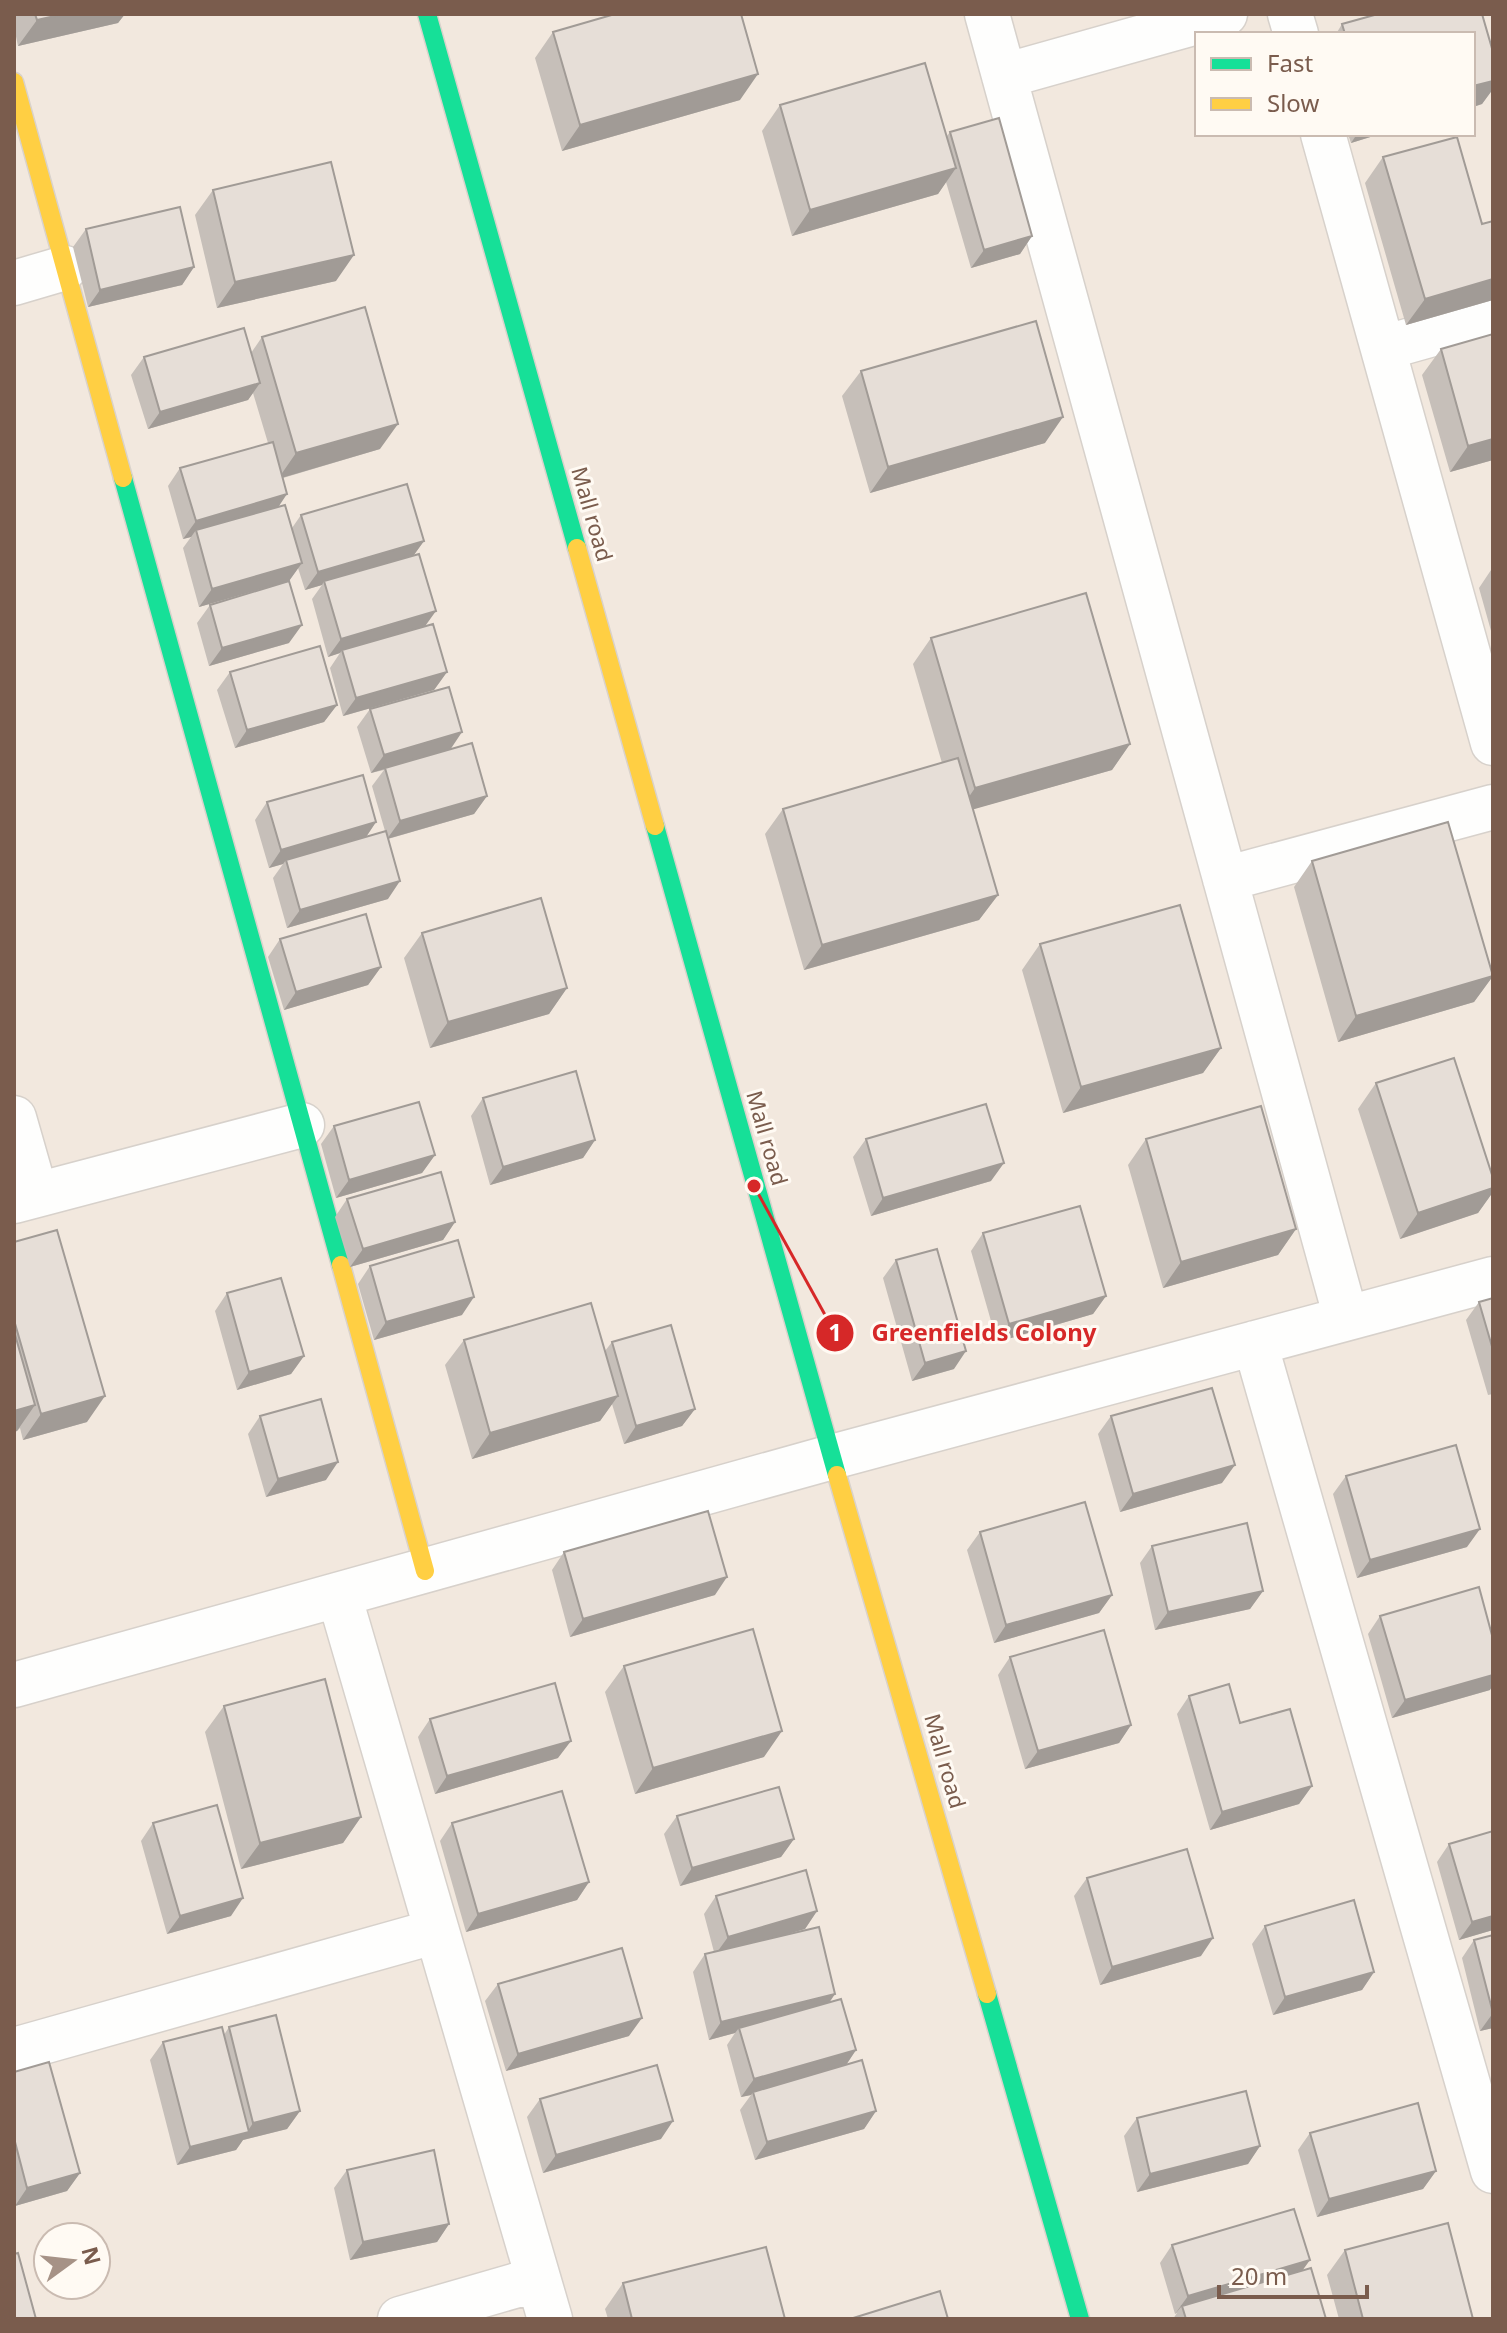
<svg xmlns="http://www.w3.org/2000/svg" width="1507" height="2333" viewBox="0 0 1507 2333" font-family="'Noto Sans',sans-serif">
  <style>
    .residential { fill: #f2e8de; fill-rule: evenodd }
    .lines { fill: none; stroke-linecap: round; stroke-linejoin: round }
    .street-casing { stroke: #d7d1cb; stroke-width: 47 }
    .fast-casing { stroke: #d9d2cb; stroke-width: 21 }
    .slow-casing { stroke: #d9d2cb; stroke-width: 21 }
    .street { stroke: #fefefd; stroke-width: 44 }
    .fast { stroke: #16e098; stroke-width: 18 }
    .slow { stroke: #ffcf43; stroke-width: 18 }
    .wall { fill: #c6bfb9 }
    .shaded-wall { fill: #a19b96 }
    .building { fill: #e6ded7; stroke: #a19b96; stroke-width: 2 }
    .labels { text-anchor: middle; stroke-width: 6; stroke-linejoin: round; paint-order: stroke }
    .street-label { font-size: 22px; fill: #7a5c4d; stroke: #fffaf3 }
    .leader { fill: none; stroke: #d62828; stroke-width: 3 }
    .callout-dot { fill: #d62828; stroke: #fffaf3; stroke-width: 3 }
    .mark-label { font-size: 24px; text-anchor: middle; font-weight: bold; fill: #fff }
    .callout-label { font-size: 24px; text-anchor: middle; font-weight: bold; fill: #d62828; stroke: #fffaf3; stroke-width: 6; stroke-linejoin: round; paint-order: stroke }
  </style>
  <rect width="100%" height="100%" fill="#f9f5f0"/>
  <path class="residential" d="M14 14H1493V2319H14ZM1197 34H1473V134H1197ZM48 2237H96V2285H48Z"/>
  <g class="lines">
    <defs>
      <path id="street" d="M987 14 1346 1318
        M1290 14 1296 34
        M1004 76 1225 14
        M1323 134 1493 743
        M14 283 65 268
        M1383 348 1493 317
        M1225 879 1493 807
        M14 1118 36 1195
        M14 1201 302 1125
        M1255 1343 1493 2171
        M339 1595 550 2319
        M14 1685 832 1457 1493 1279
        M14 2050 437 1931
        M400 2319 538 2279"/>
      <path id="fast" d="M427 14 577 548
        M123 478 341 1265
        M655 826 837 1475
        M987 1994 1080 2319"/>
      <path id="slow" d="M14 82 123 478
        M577 548 655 826
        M341 1265 425 1571
        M837 1475 987 1994"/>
    </defs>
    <use href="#street" class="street-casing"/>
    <use href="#fast" class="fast-casing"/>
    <use href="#slow" class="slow-casing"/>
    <use href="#street" class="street"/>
    <use href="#fast" class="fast"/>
    <use href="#slow" class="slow"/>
  </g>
  <path class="wall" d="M14 14H125L118 23 18 46 14 27Z
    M1378 14H1482L1493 52V89L1482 104 1473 107V34H1336L1342 24Z
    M553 32 740 100 562 151 535 58Z
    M780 105 947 136 950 132 1032 236 1020 254 971 268 946 182 938 194 792 236 762 131Z
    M1348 134H1380L1351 143Z
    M1383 157 1482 224 1493 221V300L1406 325 1365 183Z
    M213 190 336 281 217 308 195 215Z
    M86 229 194 267 182 285 88 307 73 247Z
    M1493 334V460L1450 472 1422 375 1441 349Z
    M262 337 380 449 283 478 279 507 292 528 301 515 424 541 413 556 424 627 447 672 434 690 343 716 330 668 340 653 328 657 312 599 322 585 305 590 298 568 289 581 199 607 183 548 191 537 183 539 168 486 180 468 268 443 253 393 248 400 148 429 131 375 144 357 251 353Z
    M861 371 1045 443 870 493 842 396Z
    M1493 567V638L1479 588Z
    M210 605 289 643 209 666 197 623Z
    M931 638 1130 744 1112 770 973 809 998 895 979 920 804 970 765 834 783 809 942 763 913 664Z
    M230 672 337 705 324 722 235 748 217 690Z
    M370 709 450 749 487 796 474 814 388 839V899L287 928 273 878 283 864 269 868 255 820 267 802 376 822 366 837 385 831 372 786 384 770 371 773 357 727Z
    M1312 861 1493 976 1474 1002 1338 1042 1294 887Z
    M422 933 567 988 549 1014 430 1048 404 958Z
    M280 939 381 967 368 985 284 1010 268 957Z
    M1040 944 1221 1048 1203 1073 1063 1113 1022 970Z
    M1376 1083 1493 1178V1192L1478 1213 1400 1239 1358 1109Z
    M483 1098 595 1140 583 1158 490 1185 471 1116Z
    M334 1126 435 1155 422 1173 336 1198 321 1144Z
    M866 1139 991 1181 871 1216 853 1157Z
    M1146 1139 1296 1229 1278 1255 1163 1288 1128 1165Z
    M347 1199 455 1222 443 1240 350 1267 335 1217Z
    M983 1233 1106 1296 1093 1314 997 1342 971 1251Z
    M14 1242 87 1422 23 1440 20 1428 17 1431 14 1432Z
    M896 1260 954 1369 912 1381 883 1278Z
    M370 1266 462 1315 374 1340 358 1284Z
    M227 1293 304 1356 291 1374 237 1390 215 1311Z
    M1493 1298V1394L1488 1395 1466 1320 1479 1302Z
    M464 1340 605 1351 612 1342 695 1409 682 1426 624 1444 612 1404 600 1421 472 1459 445 1365Z
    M260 1416 326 1480 266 1497 248 1434Z
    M1111 1416 1222 1483 1120 1512 1098 1434Z
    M1346 1476 1467 1547 1357 1578 1333 1494Z
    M980 1532 1112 1595 1099 1613 994 1643 967 1550Z
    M1152 1546 1263 1591 1250 1609 1155 1630 1140 1563Z
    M564 1552 715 1595 570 1637 552 1570Z
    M1380 1616 1490 1690 1392 1718 1368 1634Z
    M1010 1657 1131 1725 1119 1743 1025 1769 998 1675Z
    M624 1666 764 1757 635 1794 605 1692Z
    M1189 1696 1312 1786 1299 1804 1210 1830 1177 1714Z
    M224 1706 361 1817 343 1843 241 1869 205 1732Z
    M430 1719 558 1758 435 1794 418 1737Z
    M677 1816 794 1839 781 1857 680 1886 664 1834Z
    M153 1823 231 1916 167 1934 141 1841Z
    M452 1823 589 1882 577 1900 466 1932 440 1841Z
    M1449 1844 1493 1930 1459 1940 1437 1862Z
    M1087 1878 1201 1956 1100 1985 1074 1896Z
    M716 1896 817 1911 805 1929 772 1938 830 2002 856 2050 846 2065 876 2111 864 2129 755 2160 740 2110 751 2095 741 2097 727 2045 735 2033 709 2040 693 1972 705 1954 714 1952 704 1914Z
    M1265 1926 1374 1972 1362 1990 1273 2015 1252 1944Z
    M1493 1935V2028L1480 2031 1462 1958 1474 1940Z
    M498 1984 629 2036 506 2071 485 2001Z
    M229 2027 300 2111 287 2129 243 2140 236 2150 177 2165 150 2060 163 2042 224 2035Z
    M14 2072 80 2173 67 2191 15 2206Z
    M540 2099 661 2139 543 2173 527 2117Z
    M1137 2118 1260 2146 1248 2164 1137 2192 1124 2136Z
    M1310 2133 1436 2171 1423 2189 1317 2217 1298 2150Z
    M347 2170 449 2224 437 2242 350 2260 334 2188Z
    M1172 2245 1303 2270 1326 2319H1173L1177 2313 1175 2314 1160 2263Z
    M1345 2250 1473 2319H1339L1327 2275Z
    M623 2283 785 2319H608L605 2309Z"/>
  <path class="shaded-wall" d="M64 14H125L118 23 18 46 37 20Z
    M758 74 740 100 562 151 580 125Z
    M1493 81V89L1482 104 1473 107V86Z
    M1357 134H1380L1351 143Z
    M956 168 938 194 792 236 810 210Z
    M1032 236 1020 254 971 268 984 250Z
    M354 255 336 281 217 308 235 282Z
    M194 267 182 285 88 307 100 290Z
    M1493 279V300L1406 325 1425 299Z
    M260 383 248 400 148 429 160 412Z
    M1063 417 1045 443 870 493 888 467Z
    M398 424 380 449 278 479 296 453Z
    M1493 439V460L1450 472 1468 446Z
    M287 494 275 512 196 530 191 537 183 539 196 521Z
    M424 541 411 559 324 581 322 585 305 590 318 572Z
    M302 563 289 581 199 607 212 589Z
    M436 611 423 629 342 650 340 653 328 657 341 639Z
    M302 625 289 643 209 666 222 648Z
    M447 672 434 690 343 716 356 698Z
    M337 705 324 722 235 748 247 730Z
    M462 732 450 750 371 773 384 755Z
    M1130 744 1112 770 957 814 975 788Z
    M487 796 474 814 387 839 400 821Z
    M376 822 364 840 286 860 283 864 269 868 281 850Z
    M400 881 388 899 287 928 300 910Z
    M998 895 979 920 804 970 822 945Z
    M381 967 368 985 284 1010 296 992Z
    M1493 976 1474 1002 1338 1042 1356 1016Z
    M567 988 549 1014 430 1048 448 1022Z
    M1221 1048 1203 1073 1063 1113 1081 1087Z
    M595 1140 583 1158 490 1185 503 1167Z
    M435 1155 422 1173 336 1198 349 1180Z
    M1004 1163 991 1181 871 1216 883 1198Z
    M1493 1188V1192L1478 1213 1400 1239 1418 1213Z
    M455 1222 443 1240 350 1267 363 1249Z
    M1296 1229 1278 1255 1163 1288 1181 1262Z
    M1106 1296 1093 1314 997 1342 1009 1324Z
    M474 1297 462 1315 374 1340 386 1322Z
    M966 1351 954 1369 912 1381 925 1363Z
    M304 1356 291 1374 237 1390 249 1372Z
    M105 1396 87 1422 23 1440 41 1414Z
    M618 1396 600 1421 472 1459 490 1433Z
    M35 1405 17 1431 14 1432V1411Z
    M695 1409 682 1426 624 1444 636 1426Z
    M338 1462 326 1480 266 1497 278 1479Z
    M1235 1465 1222 1483 1120 1512 1133 1494Z
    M1480 1529 1467 1547 1357 1578 1370 1560Z
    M727 1577 715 1595 570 1637 583 1619Z
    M1263 1591 1250 1609 1155 1630 1168 1612Z
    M1112 1595 1099 1613 994 1643 1006 1625Z
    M1493 1675V1685L1490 1690 1392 1718 1405 1700Z
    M1131 1725 1119 1743 1025 1769 1038 1751Z
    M782 1731 764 1757 635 1794 653 1768Z
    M571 1741 558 1758 435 1794 447 1776Z
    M1312 1786 1299 1804 1210 1830 1222 1812Z
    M361 1817 343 1843 241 1869 260 1843Z
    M794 1839 781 1857 680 1886 692 1868Z
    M589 1882 577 1900 466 1932 478 1914Z
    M243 1898 231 1916 167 1934 180 1916Z
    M817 1911 805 1929 715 1955 728 1937Z
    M1493 1916V1930L1459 1940 1472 1922Z
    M1213 1938 1201 1956 1100 1985 1112 1967Z
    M1374 1972 1362 1990 1273 2015 1285 1997Z
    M835 1994 823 2012 739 2028 735 2033 709 2040 721 2022Z
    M1493 2013V2028L1480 2031Z
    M642 2018 629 2036 506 2071 518 2054Z
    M856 2050 844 2068 753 2092 751 2095 741 2097 754 2079Z
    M300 2111 287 2129 243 2140 236 2150 177 2165 190 2147 247 2132 253 2123Z
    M876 2111 864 2129 755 2160 767 2142Z
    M673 2121 661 2139 543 2173 556 2155Z
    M1260 2146 1248 2164 1137 2192 1150 2174Z
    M1436 2171 1423 2189 1317 2217 1329 2199Z
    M80 2173 67 2191 15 2206 27 2188Z
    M449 2224 437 2242 350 2260 363 2242Z
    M1310 2260 1297 2278 1182 2306 1175 2314 1188 2296Z"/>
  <path class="building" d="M35 14H64L37 20Z
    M615 14H741L758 74 580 125 553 32Z
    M1378 14H1482L1493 52V81L1473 86V34H1345L1342 24Z
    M925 63 956 168 810 210 780 105Z
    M999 118 1032 236 984 250 950 132Z
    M1457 137 1482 224 1493 221V279L1425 299 1383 157Z
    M331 162 354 255 235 282 213 190Z
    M180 207 194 267 100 290 86 229Z
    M365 307 398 424 296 453 262 337Z
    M1036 321 1063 417 888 467 861 371Z
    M244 328 260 383 160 412 144 357Z
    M1493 334V439L1468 446 1441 349Z
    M273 442 287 494 196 521 180 468Z
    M407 484 424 541 318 572 301 515Z
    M285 505 302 563 212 589 196 530Z
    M419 554 436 611 341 639 324 581Z
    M289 581 302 625 222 648 210 605Z
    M1086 593 1130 744 975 788 931 638Z
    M433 624 447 672 356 698 342 650Z
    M320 646 337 705 247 730 230 672Z
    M449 687 462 732 384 755 370 709Z
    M472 743 487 796 400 821 385 768Z
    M958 758 998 895 822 945 783 809Z
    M363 775 376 822 281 850 267 802Z
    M1448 822 1493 976 1356 1016 1312 861Z
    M386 831 400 881 300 910 286 860Z
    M541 898 567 988 448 1022 422 933Z
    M1180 905 1221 1048 1081 1087 1040 944Z
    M366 914 381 967 296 992 280 939Z
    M1454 1058 1493 1178V1188L1418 1213 1376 1083Z
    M576 1071 595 1140 503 1167 483 1098Z
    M419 1102 435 1155 349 1180 334 1126Z
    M986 1104 1004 1163 883 1198 866 1139Z
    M1261 1106 1296 1229 1181 1262 1146 1139Z
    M441 1172 455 1222 363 1249 347 1199Z
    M1080 1206 1106 1296 1009 1324 983 1233Z
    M57 1230 105 1396 41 1414 14 1320V1242Z
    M458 1240 474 1297 386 1322 370 1266Z
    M937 1249 966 1351 925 1363 896 1260Z
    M281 1278 304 1356 249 1372 227 1293Z
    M1493 1298V1350L1479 1302Z
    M591 1303 618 1396 490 1433 464 1340Z
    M671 1325 695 1409 636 1426 612 1342Z
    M14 1331 35 1405 14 1411Z
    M1212 1388 1235 1465 1133 1494 1111 1416Z
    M321 1399 338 1462 278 1479 260 1416Z
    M1456 1445 1480 1529 1370 1560 1346 1476Z
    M1085 1502 1112 1595 1006 1625 980 1532Z
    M708 1511 727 1577 583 1619 564 1552Z
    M1247 1523 1263 1591 1168 1612 1152 1546Z
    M1479 1587 1493 1639V1675L1405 1700 1380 1616Z
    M753 1629 782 1731 653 1768 624 1666Z
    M1104 1630 1131 1725 1038 1751 1010 1657Z
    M325 1679 361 1817 260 1843 224 1706Z
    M555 1683 571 1741 447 1776 430 1719Z
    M1229 1684 1240 1723 1290 1709 1312 1786 1222 1812 1189 1696Z
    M779 1787 794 1839 692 1868 677 1816Z
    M562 1791 589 1882 478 1914 452 1823Z
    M217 1805 243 1898 180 1916 153 1823Z
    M1493 1831V1916L1472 1922 1449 1844Z
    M1187 1849 1213 1938 1112 1967 1087 1878Z
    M806 1870 817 1911 728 1937 716 1896Z
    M1354 1900 1374 1972 1285 1997 1265 1926Z
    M819 1927 835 1994 721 2022 705 1954Z
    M1493 1935V2013L1474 1940Z
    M622 1948 642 2018 518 2054 498 1984Z
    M841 1999 856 2050 754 2079 739 2028Z
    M276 2015 300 2111 253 2123 229 2027Z
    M222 2027 249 2132 190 2147 163 2042Z
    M862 2060 876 2111 767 2142 753 2092Z
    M49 2062 80 2173 27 2188 14 2138V2072Z
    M657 2065 673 2121 556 2155 540 2099Z
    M1246 2091 1260 2146 1150 2174 1137 2118Z
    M1418 2103 1436 2171 1329 2199 1310 2133Z
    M434 2150 449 2224 363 2242 347 2170Z
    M1294 2209 1310 2260 1188 2296 1172 2245Z
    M1448 2223 1473 2319H1363L1345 2250Z
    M766 2247 785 2319H632L623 2283Z
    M18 2253 36 2319H14V2254Z
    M1311 2268 1326 2319H1186L1182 2306Z
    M940 2291 948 2319H850Z"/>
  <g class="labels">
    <g class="street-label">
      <text transform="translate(592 514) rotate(74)" y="8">Mall road</text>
      <text transform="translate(767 1138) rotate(74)" y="8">Mall road</text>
      <text transform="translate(945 1761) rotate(74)" y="8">Mall road</text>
    </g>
  </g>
  <path class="leader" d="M754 1186L835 1333"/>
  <g class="callout-dot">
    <circle cx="754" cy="1186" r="8"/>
    <circle cx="835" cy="1333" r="20"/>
  </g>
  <g class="mark-label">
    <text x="835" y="1341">1</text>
  </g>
  <g class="callout-label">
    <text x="984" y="1341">Greenfields Colony</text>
  </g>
  <rect width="1507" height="2333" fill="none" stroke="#7a5c4d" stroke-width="32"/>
  <rect x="1195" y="32" width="280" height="104" fill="#fffaf3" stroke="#cabbb1" stroke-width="2"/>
  <rect x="1211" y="58" width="40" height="12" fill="#16e098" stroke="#cabbb1" stroke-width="2"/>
  <text x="1267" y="72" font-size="24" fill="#7a5c4d">Fast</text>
  <rect x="1211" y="98" width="40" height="12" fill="#ffcf43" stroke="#cabbb1" stroke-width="2"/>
  <text x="1267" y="112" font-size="24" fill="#7a5c4d">Slow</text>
  <g transform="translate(72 2261) rotate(75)"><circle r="38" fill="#fffaf3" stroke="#cabbb1" stroke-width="2"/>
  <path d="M0-6L14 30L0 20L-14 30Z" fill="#a69286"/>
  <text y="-12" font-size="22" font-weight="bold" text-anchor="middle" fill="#7a5c4d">N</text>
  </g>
  <path d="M1219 2285v12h148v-12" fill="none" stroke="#7a5c4d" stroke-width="4"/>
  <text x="1231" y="2285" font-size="24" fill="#7a5c4d" stroke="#fffaf3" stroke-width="6" paint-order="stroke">20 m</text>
</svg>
